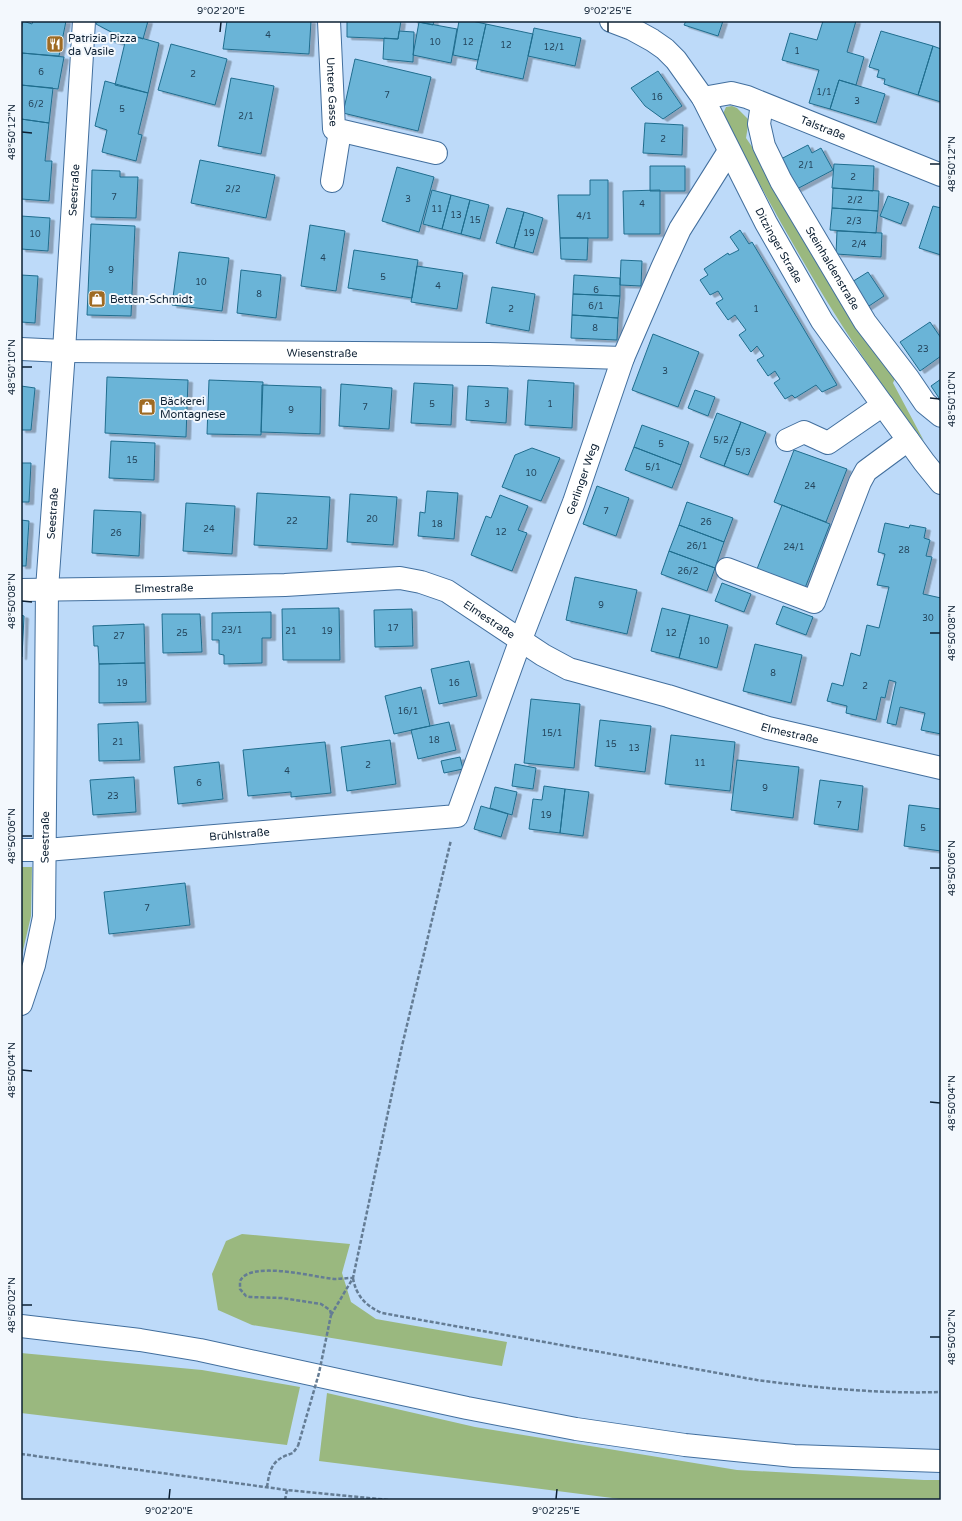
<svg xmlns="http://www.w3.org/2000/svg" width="962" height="1521" viewBox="0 0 962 1521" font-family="'Varela Round',sans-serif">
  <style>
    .green { fill: #9ab87f }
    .building { fill: #6bb4d7; stroke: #1f6d8e; filter: url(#shadow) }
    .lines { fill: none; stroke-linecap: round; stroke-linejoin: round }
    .minor-casing { stroke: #426f9e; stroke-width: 24 }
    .major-casing { stroke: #426f9e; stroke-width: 24 }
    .path { stroke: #647c94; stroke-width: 2.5; stroke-dasharray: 4 2; stroke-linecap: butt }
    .minor { stroke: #fff; stroke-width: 22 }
    .major { stroke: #fff; stroke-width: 22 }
    .path-bridge { stroke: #647c94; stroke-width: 2.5; stroke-dasharray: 4 2; stroke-linecap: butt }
    .ticks { fill: none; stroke: #0d2033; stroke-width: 1.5 }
    .labels { text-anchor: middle; stroke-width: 4; stroke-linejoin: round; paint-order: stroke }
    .number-label { font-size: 9px; fill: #24455c }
    .poi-label { font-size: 11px; fill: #0d2033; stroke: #f3f8fd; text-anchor: start }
    .street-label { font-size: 11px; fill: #0d2033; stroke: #f3f8fd }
    .neatline { fill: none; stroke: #0d2033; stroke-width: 1.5 }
    .ticks-label { font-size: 10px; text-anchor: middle; fill: #0d2033 }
  </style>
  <defs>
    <filter id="shadow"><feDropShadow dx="4.5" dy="2.5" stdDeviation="0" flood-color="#0004"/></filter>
  </defs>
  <rect width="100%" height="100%" fill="#bddaf9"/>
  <path class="green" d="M732 106 737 108 749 120 746 138 772 176 896 376 893 383 924 441C905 418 889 394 872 370 815 289 770 202 722 116L726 107Z
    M21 867H32L31 916 21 959Z
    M242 1234 350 1244 342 1273 351 1302 376 1319 507 1342 502 1366 252 1325 218 1310 212 1274 226 1241Z
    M21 1353 202 1370 300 1387 287 1445 21 1413Z
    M327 1393 475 1427 737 1470 924 1480H941V1500H628L319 1461Z"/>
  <path class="building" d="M23 21 32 24 33 21H66L59 56 21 53V30Z
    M98 21H148L143 39 127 34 124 44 110 40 113 33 96 24Z
    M227 21H311L309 54 223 49Z
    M347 21H401L398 39 347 37Z
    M413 21H434L433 25Z
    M459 21H472L486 24 478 60 453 55Z
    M686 21H723L718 36 684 25Z
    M823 21H856L847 52 864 57 856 85 839 80 830 109 809 103 819 70 782 60 790 33 817 40Z
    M419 22 457 29 451 63 413 55Z
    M486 24 533 34 523 79 476 69Z
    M534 28 581 38 575 66 528 56Z
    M399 31 414 32 413 62 383 59 384 38 398 39Z
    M881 31 933 46 918 95 884 84 885 79 877 77 879 70 869 67Z
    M127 34 159 43 148 93 115 85Z
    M171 44 227 59 215 105 158 90Z
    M933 46 941 49V102L918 95Z
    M22 53 64 57 58 89 21 85Z
    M355 59 431 77 418 131 343 113Z
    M658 71 682 106 663 119 645 106 631 88Z
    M231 78 274 86 261 154 218 146Z
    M839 80 885 94 876 123 830 109Z
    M105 81 148 93 138 134 142 135 136 161 102 152 107 130 95 126Z
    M21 85 53 88 49 123 21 119Z
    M21 119 49 123 45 161H52L49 201 21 199Z
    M645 123 683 125 682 155 643 153Z
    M808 145 812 153 821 148 833 170 795 190 779 160Z
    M200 160 275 175 266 218 191 203Z
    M834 164 874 166 873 191 832 188Z
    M650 166H685V191H650Z
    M397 167 434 177 419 232 382 221Z
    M92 170 120 171V177H138L136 218 91 217Z
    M590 180H608V238H560L558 195H590Z
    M833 188 879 191 878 211 832 208Z
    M432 190 451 195 442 229 423 224Z
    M660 190V234H624L623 191Z
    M451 195 470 200 461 234 442 229Z
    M888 196 909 203 901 224 880 216Z
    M470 200 489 205 480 239 461 234Z
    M933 206 941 208V255L919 248Z
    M507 208 524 212 514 248 496 243Z
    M832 208 878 211 876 233 830 230Z
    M524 212 543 218 533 253 514 248Z
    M21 216 50 218 48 251 21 249Z
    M91 224 135 226 131 316 87 315Z
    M310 225 345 231 336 291 301 286Z
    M740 230 749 244 752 242 837 385 822 392 816 385 795 398 792 395 785 399 774 383 780 379 775 371 768 376 757 360 764 356 757 346 751 352 739 335 746 330 735 315 728 320 716 303 723 299 718 291 710 295 700 280 708 275 704 269 728 253 729 255 739 250 730 237Z
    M837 231 882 233 881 257 836 254Z
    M560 238H588L587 260 561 259Z
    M354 250 418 260 412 298 348 288Z
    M179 252 229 258 222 311 172 305Z
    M621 260 642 261 641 286 620 285Z
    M417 266 463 273 457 309 411 302Z
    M241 270 281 275 276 318 237 313Z
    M868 272 884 296 863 310 847 285Z
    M21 275 38 276 35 323 21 322Z
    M574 275 620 278V296L573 294Z
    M492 287 535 294 529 331 486 323Z
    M573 294 620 296 618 318 572 315Z
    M572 315 618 318 617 340 571 338Z
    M930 322 941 338V356L920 371 900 342Z
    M653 334 699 352 678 407 632 390Z
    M107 377 188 380 186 437 105 433Z
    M941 379V401L931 386Z
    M209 380 263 382 261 435 207 434Z
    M528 380 574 383 572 428 525 425Z
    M414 383 453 385 451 425 411 423Z
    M341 384 392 388 389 429 339 426Z
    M262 385 321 387 320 434 261 432Z
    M21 386 35 388 31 430H21Z
    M468 386 508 388 506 423 466 420Z
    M695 390 715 397 708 416 688 408Z
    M717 413 741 422 724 466 700 457Z
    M741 422 766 432 748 475 724 466Z
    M642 425 689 442 681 465 634 447Z
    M111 441 155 443 154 480 109 478Z
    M634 447 681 465 672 488 625 470Z
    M532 448 560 458 541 501 502 487 515 455Z
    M794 450 847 469 826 522 774 502Z
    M21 463H31L29 502H21Z
    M597 486 629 498 616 536 583 524Z
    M427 491 458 493 454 539 418 536 420 512 425 513Z
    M257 493 330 497 327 549 254 545Z
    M350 494 397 497 393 545 347 542Z
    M500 495 528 506 518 530 527 533 512 571 471 555 486 516 491 518Z
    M687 502 733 518 724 542 679 525Z
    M186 503 235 506 232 554 183 551Z
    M782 505 830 524 805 588 757 569Z
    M94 510 141 512 139 556 92 553Z
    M21 520 29 521 26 566H21Z
    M885 523 909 528 910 525 926 528 924 538 930 540 926 556 932 557 923 594 941 598V734L921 730 925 713 900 707 896 725 887 723 896 682 889 680 885 698 881 697 876 720 846 713 847 706 827 701 832 683 843 686 851 653 860 656 867 625 879 628 889 587 877 585 885 554 878 552Z
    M679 525 724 542 715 568 669 551Z
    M669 551 715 568 707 591 661 574Z
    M575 577 637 590 627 634 566 620Z
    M722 583 751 594 744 612 715 601Z
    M783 606 813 617 806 635 776 624Z
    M339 608 340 660H283L282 609Z
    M662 608 690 615 679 658 651 651Z
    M412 609 413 646 375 647 374 610Z
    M271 612V638H262V663L224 664V655L219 654V640H212V613Z
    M162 614H200L202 652 163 653Z
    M21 615 24 616 22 657H21Z
    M690 615 728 625 717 668 679 658Z
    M144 624 145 663 99 664 98 646H94L93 626Z
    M755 644 802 655 791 703 743 691Z
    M469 661 477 696 439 704 431 669Z
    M145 663 146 702 99 703V664Z
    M421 687 430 726 394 734 385 696Z
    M531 699 580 704 574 768 524 763Z
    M600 720 651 726 645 772 595 766Z
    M138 722 140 760 99 761 98 724Z
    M449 722 456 750 418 759 411 730Z
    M671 735 735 742 730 791 665 784Z
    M390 740 396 784 347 791 341 747Z
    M325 742 331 793 291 797V792L248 796 243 750Z
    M460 757 463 769 444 773 441 761Z
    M737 760 799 767 793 818 731 810Z
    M219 762 223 799 178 804 174 767Z
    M515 764 536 768 533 789 512 786Z
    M134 777 136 812 93 815 90 780Z
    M820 780 863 786 858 830 814 824Z
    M544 786 565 789 560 833 529 829 533 799 542 800Z
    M495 787 517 792 512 815 490 808Z
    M565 789 589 792 583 836 560 833Z
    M909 805 941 809V851L904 846Z
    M481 806 508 814 501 837 474 829Z
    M185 883 190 925 109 934 104 892Z"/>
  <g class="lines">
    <defs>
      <g id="minor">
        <path id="s1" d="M329 21 334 129 436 153"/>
        <path id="s2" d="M611 21 632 29 652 40 665 49 676 60 703 98 766 223 822 321 924 462 941 483"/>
        <path id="s3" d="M703 98 731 93 747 97 941 175"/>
        <path id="s4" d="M762 104 759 124 764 146 781 181 865 322 908 378 925 403 941 416"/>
        <path d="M332 181 340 131"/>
        <path id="s5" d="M21 349 64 351 489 354 623 358"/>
        <path d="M787 440 804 432 828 443 883 405"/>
        <path d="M727 569 814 602 860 482 866 471 908 440"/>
        <path id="s6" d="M21 590 163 588 285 585 400 578 421 582 447 591 543 655 569 669 668 696 768 728 941 768"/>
        <path id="s7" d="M21 850H46L457 816 521 639 574 502 623 358 662 268 680 229 729 151"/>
        <path id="s8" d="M21 1004 34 965 44 917 47 589 64 351 84 21"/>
      </g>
      <path id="major" d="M21 1326 140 1340 200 1350 467 1408 576 1429 685 1445 794 1456 941 1461"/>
    </defs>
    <use href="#minor" class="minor-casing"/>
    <use href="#major" class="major-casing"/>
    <path class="path" d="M353 1278C356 1296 366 1306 382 1313L757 1380C818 1388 880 1394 941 1392
      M331 1314 330 1310 321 1304 282 1298 250 1297 246 1296 240 1289V1281C250 1260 314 1277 334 1279 340 1279 346 1278 352 1278
      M331 1315 353 1278 402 1046 451 840
      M21 1454 287 1490 389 1500
      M267 1487C270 1467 273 1459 293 1453L298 1446
      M285 1500 287 1490"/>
    <use href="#minor" class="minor"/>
    <use href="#major" class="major"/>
    <path class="path-bridge" d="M298 1446 319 1373 331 1315"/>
  </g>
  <path class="ticks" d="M220 32 221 22M608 32V22M22 132 32 133M930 164H940M22 367H32M930 398 940 399M22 601 32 602M930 633H940M22 836H32M930 868H940M22 1070 32 1071M930 1102 940 1103M22 1305H32M930 1337H940M169 1499 170 1489M556 1499 557 1489"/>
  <defs>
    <symbol id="restaurant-square" viewBox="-11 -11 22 22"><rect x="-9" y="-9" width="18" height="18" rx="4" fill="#9f6b23" stroke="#f3f8fd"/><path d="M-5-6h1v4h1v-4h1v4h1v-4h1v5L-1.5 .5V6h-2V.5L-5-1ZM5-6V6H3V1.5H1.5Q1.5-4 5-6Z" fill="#fff"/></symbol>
    <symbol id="shop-square" viewBox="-11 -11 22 22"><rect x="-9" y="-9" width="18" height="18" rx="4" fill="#9f6b23" stroke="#f3f8fd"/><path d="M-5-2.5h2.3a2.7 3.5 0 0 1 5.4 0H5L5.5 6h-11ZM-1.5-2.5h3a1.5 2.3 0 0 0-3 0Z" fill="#fff"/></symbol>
  </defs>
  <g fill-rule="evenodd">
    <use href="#restaurant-square" x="45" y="34" width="20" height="20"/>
    <use href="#shop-square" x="87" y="289" width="20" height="20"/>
    <use href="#shop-square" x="137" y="397" width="20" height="20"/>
  </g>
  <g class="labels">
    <g class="number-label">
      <text x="268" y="38">4</text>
      <text x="435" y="45">10</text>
      <text x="468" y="45">12</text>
      <text x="506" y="48">12</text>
      <text x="554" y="50">12/1</text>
      <text x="797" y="54">1</text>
      <text x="41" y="75">6</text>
      <text x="193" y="77">2</text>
      <text x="824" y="95">1/1</text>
      <text x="387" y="98">7</text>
      <text x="657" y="100">16</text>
      <text x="857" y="104">3</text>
      <text x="36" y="107">6/2</text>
      <text x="122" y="112">5</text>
      <text x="246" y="119">2/1</text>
      <text x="663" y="142">2</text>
      <text x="806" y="168">2/1</text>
      <text x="853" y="180">2</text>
      <text x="233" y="192">2/2</text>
      <text x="114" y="200">7</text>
      <text x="408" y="202">3</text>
      <text x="855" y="203">2/2</text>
      <text x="642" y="207">4</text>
      <text x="437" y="212">11</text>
      <text x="456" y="218">13</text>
      <text x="584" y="219">4/1</text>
      <text x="475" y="223">15</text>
      <text x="854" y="224">2/3</text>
      <text x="529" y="236">19</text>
      <text x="35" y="237">10</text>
      <text x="859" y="247">2/4</text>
      <text x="323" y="261">4</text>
      <text x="111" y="273">9</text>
      <text x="383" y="280">5</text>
      <text x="201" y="285">10</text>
      <text x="438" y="289">4</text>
      <text x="596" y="293">6</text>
      <text x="259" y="297">8</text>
      <text x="596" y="309">6/1</text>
      <text x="511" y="312">2</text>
      <text x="756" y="312">1</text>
      <text x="595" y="331">8</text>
      <text x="923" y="352">23</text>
      <text x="665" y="374">3</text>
      <text x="432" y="407">5</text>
      <text x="487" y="407">3</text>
      <text x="550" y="407">1</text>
      <text x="365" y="410">7</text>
      <text x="291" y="413">9</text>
      <text x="721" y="443">5/2</text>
      <text x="661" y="447">5</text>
      <text x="743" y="455">5/3</text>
      <text x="132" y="463">15</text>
      <text x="653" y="470">5/1</text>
      <text x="531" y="476">10</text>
      <text x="810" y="489">24</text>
      <text x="606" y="514">7</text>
      <text x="372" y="522">20</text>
      <text x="292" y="524">22</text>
      <text x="706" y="525">26</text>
      <text x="437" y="527">18</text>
      <text x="209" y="532">24</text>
      <text x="501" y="535">12</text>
      <text x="116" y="536">26</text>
      <text x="697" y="549">26/1</text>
      <text x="794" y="550">24/1</text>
      <text x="904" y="553">28</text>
      <text x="688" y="574">26/2</text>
      <text x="601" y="608">9</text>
      <text x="928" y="621">30</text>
      <text x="393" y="631">17</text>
      <text x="232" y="633">23/1</text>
      <text x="291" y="634">21</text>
      <text x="327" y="634">19</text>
      <text x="182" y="636">25</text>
      <text x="671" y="636">12</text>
      <text x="119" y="639">27</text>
      <text x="704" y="644">10</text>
      <text x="773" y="676">8</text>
      <text x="122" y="686">19</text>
      <text x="454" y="686">16</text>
      <text x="865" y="689">2</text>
      <text x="408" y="714">16/1</text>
      <text x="552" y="736">15/1</text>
      <text x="434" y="743">18</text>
      <text x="118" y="745">21</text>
      <text x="611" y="747">15</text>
      <text x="634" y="751">13</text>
      <text x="700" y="766">11</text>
      <text x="368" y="768">2</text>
      <text x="287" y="774">4</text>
      <text x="199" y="786">6</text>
      <text x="765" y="791">9</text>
      <text x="113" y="799">23</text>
      <text x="839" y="808">7</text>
      <text x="546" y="818">19</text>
      <text x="923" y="831">5</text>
      <text x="147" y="911">7</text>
    </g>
    <g class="poi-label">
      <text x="68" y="42">Patrizia Pizza<tspan x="68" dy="13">da Vasile</tspan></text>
      <text x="110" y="303">Betten-Schmidt</text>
      <text x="160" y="405">Bäckerei<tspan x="160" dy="13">Montagnese</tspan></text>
    </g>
    <g class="street-label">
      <text dy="4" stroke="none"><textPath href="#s1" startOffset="71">Untere Gasse</textPath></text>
      <text dy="4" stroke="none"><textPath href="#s3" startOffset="127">Talstraße</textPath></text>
      <text dy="4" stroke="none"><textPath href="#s8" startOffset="818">Seestraße</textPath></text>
      <text dy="4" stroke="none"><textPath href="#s2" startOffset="289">Ditzinger Straße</textPath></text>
      <text dy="4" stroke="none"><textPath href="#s4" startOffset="183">Steinhaldenstraße</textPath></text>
      <text dy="4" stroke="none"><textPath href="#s5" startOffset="301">Wiesenstraße</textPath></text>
      <text dy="4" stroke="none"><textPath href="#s7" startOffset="797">Gerlinger Weg</textPath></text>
      <text dy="4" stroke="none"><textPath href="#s8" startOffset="494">Seestraße</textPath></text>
      <text dy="4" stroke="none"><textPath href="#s6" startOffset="143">Elmestraße</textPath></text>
      <text dy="4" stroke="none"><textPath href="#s6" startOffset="479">Elmestraße</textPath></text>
      <text dy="4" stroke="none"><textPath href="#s6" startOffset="803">Elmestraße</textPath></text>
      <text dy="4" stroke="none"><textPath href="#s7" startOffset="219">Brühlstraße</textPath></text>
      <text dy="4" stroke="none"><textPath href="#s8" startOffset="170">Seestraße</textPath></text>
    </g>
  </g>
  <rect width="962" height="1521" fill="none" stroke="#f3f8fd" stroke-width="44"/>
  <rect x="22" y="22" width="918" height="1477" class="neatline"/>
  <g class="ticks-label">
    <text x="221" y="14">9°02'20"E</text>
    <text x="608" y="14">9°02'25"E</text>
    <text transform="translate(11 132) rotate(-90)" y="4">48°50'12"N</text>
    <text transform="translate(951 164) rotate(-90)" y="4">48°50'12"N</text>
    <text transform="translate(11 367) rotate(-90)" y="4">48°50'10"N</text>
    <text transform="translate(951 399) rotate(-90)" y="4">48°50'10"N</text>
    <text transform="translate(11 601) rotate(-90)" y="4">48°50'08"N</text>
    <text transform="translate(951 633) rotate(-90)" y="4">48°50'08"N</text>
    <text transform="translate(11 836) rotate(-90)" y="4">48°50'06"N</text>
    <text transform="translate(951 868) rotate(-90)" y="4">48°50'06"N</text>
    <text transform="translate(11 1070) rotate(-90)" y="4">48°50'04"N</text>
    <text transform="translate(951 1103) rotate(-90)" y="4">48°50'04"N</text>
    <text transform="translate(11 1305) rotate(-90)" y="4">48°50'02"N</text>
    <text transform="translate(951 1337) rotate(-90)" y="4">48°50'02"N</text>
    <text x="169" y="1514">9°02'20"E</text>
    <text x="556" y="1514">9°02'25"E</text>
  </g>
</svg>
